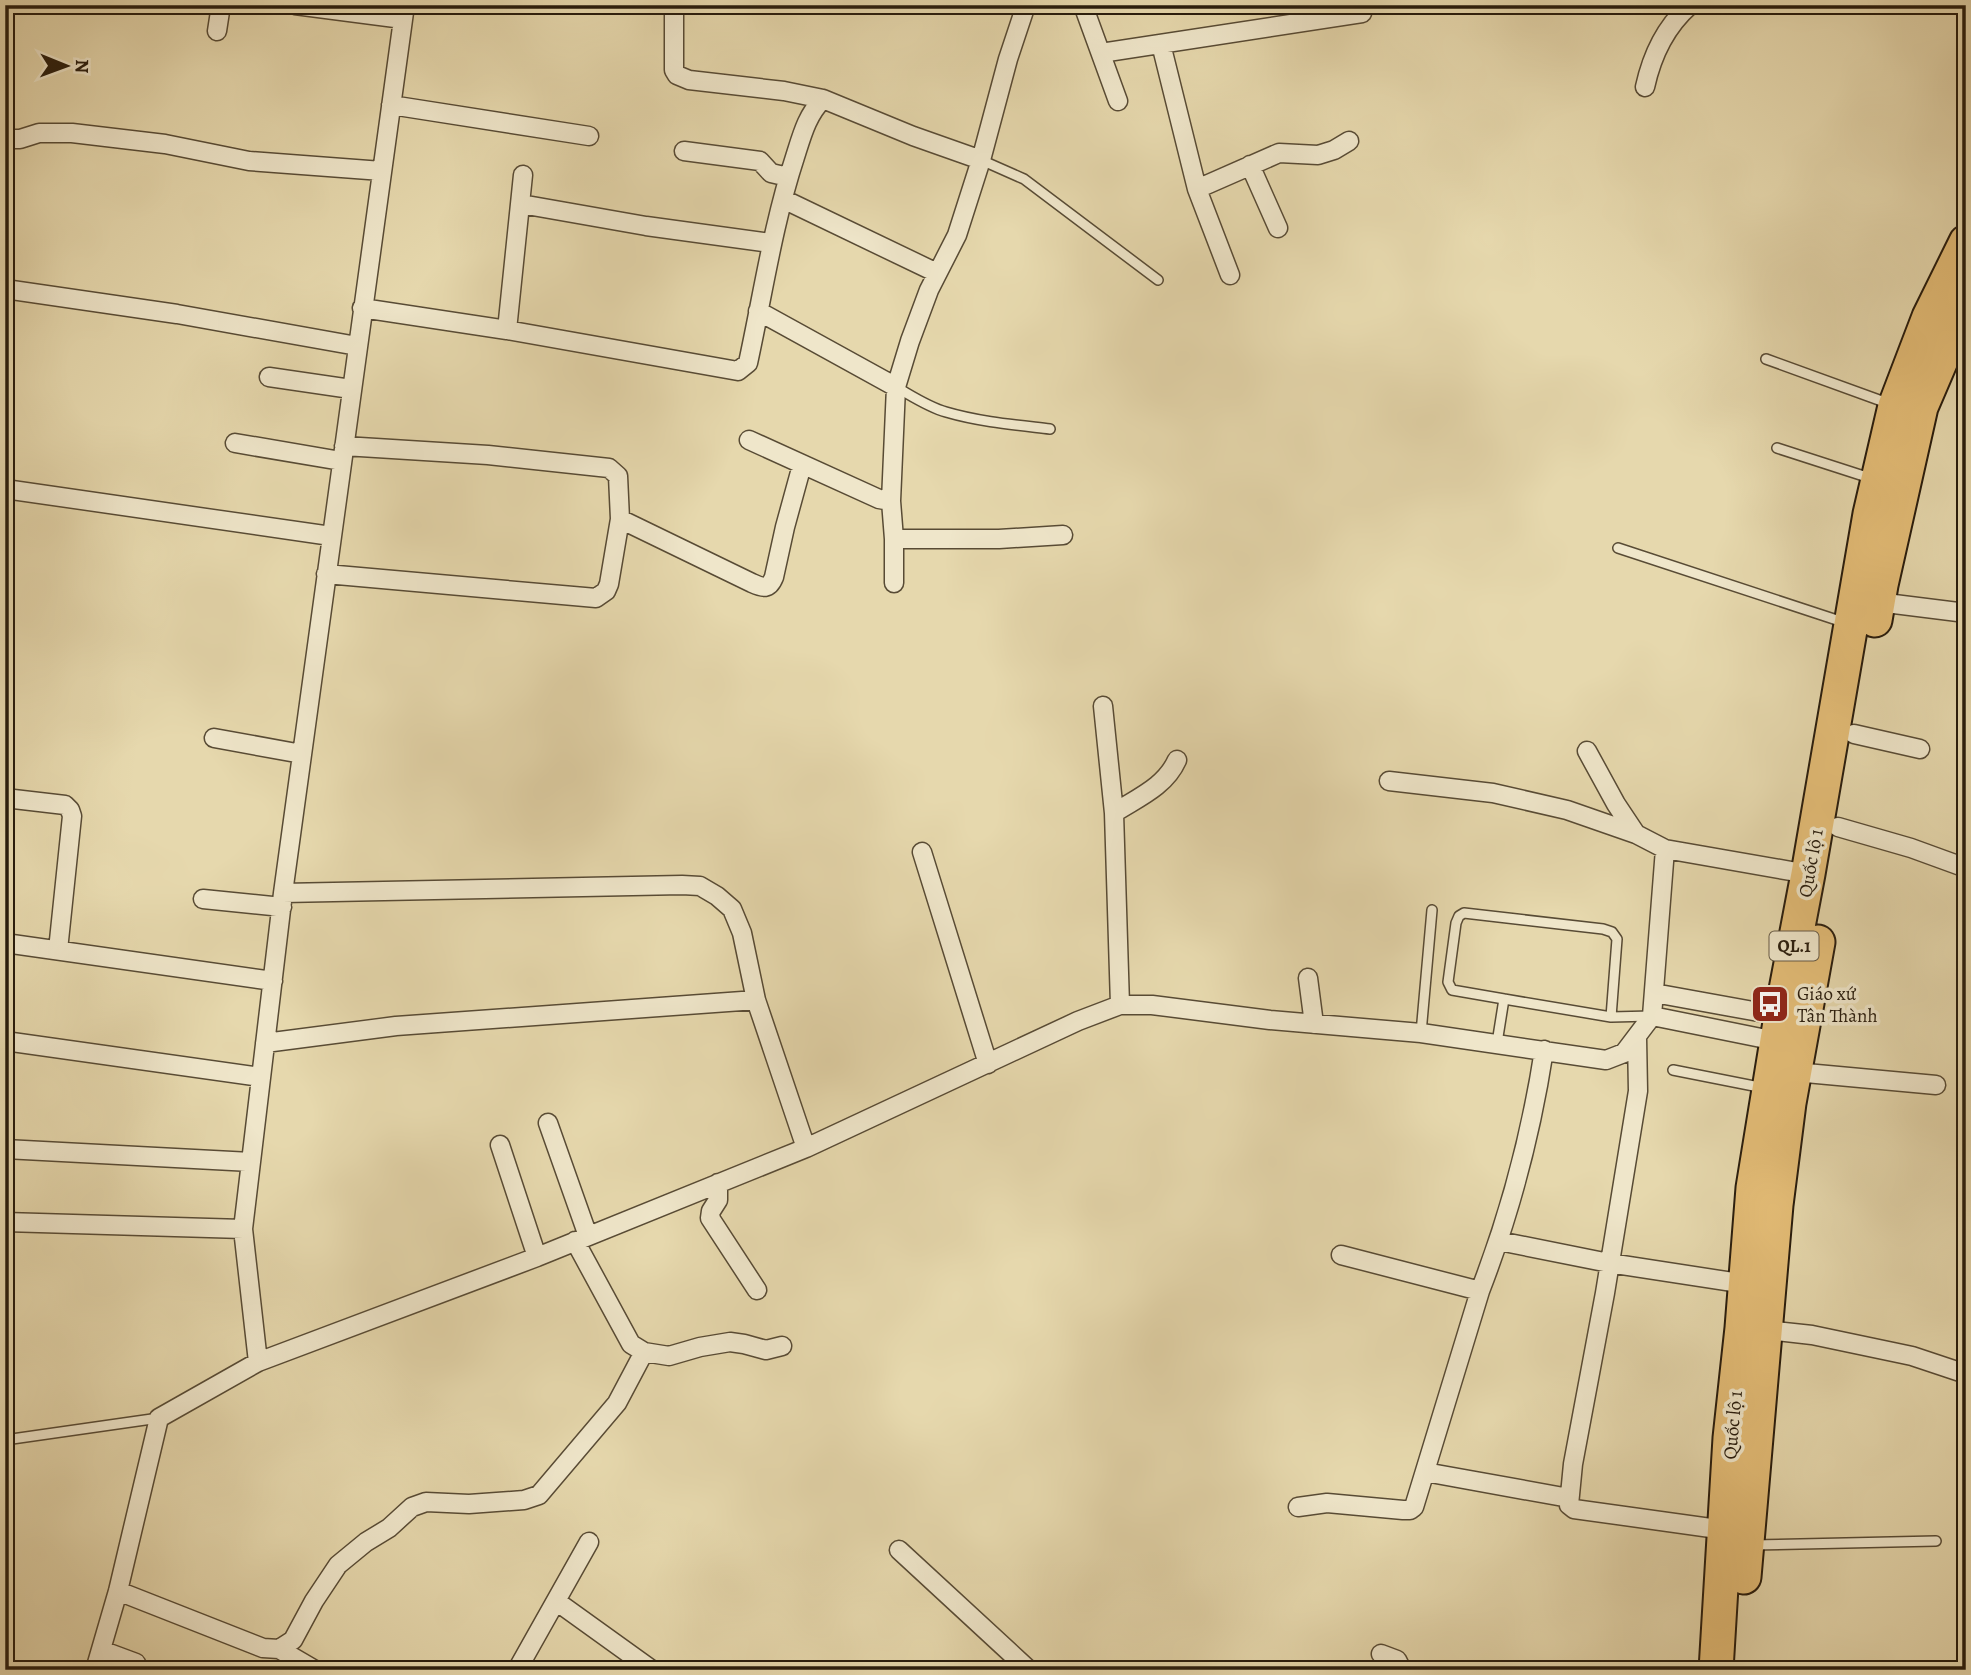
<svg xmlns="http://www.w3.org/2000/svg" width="1971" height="1675" viewBox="0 0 1971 1675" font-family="Alegreya,serif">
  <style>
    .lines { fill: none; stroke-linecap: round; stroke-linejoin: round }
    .lane-casing { stroke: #584b35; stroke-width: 12 }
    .street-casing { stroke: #584b35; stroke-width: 21 }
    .highway-casing { stroke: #281c0d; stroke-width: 37 }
    .lane { stroke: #efe6ca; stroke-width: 9 }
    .street { stroke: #efe6ca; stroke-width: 18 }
    .highway { stroke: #e3bc76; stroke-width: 33 }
    .labels { text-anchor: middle; stroke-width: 7; stroke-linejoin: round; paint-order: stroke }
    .shield { fill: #efe6ca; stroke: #645946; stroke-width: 2 }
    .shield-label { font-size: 18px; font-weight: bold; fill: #281c0d }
    .street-label { font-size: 19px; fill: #281c0d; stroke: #efe6ca }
    .poi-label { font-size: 19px; fill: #281c0d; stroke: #efe6ca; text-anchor: start }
  </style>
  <rect width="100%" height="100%" fill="#e6d8ad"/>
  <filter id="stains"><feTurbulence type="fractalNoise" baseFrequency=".00286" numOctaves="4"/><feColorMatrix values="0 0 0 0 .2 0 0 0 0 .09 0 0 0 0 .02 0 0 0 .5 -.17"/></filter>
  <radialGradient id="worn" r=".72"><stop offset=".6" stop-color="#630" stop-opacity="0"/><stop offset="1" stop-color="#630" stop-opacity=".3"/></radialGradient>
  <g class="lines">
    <defs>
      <path id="lane" d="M981 160 1024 179 1158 280
        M1766 359 1890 404
        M896 387C912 396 928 407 946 412 980 422 1016 425 1050 429
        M1777 448 1873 479
        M1618 548 1846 623
        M1504 999 1452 990 1448 982 1456 923 1459 916 1464 913 1603 929 1612 932 1617 939 1611 1017
        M1421 1033 1432 910
        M1497 1043 1504 999 1611 1017 1652 1016
        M1673 1070 1764 1088
        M5 1440 159 1418
        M1752 1545 1936 1541"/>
      <path id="street" d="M295 5 403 19
        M1083 5 1118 101
        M674 13V70L677 75 689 80 784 91 823 99
        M217 31 221 5
        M1161 44 1197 189 1230 275
        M1101 53 1362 13
        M1645 87C1652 55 1665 27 1690 5
        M391 105 589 136
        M5 139H20L39 133H72L165 144 249 161 382 171
        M684 151 760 161 771 173 788 177
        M1250 165 1278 228
        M523 175 507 330 738 371 748 363C763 294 773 224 795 157 802 135 807 115 823 99L913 136 981 160
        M1197 189 1279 153 1318 155 1334 150 1349 141
        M783 199 937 273
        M521 204 646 226 771 243
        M5 289 177 314 357 346
        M362 308 507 330
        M758 311 896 387
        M269 377 351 389
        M749 440 879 499 891 501
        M235 443 341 461
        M5 489 331 536
        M620 519 752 583C763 588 769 590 774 577L785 527 802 465
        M894 539H999L1063 535
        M326 574 596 598 606 591 609 584 620 519 618 476 609 468 488 455 344 446
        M894 583V539L891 501 896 387 910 341 929 290 957 235 981 160 1008 59 1026 5
        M1878 602 1966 613
        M1103 706 1114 813
        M1854 734 1920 749
        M214 738 302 754
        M1587 751 1616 804 1636 834 1665 849 1808 874
        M1389 781 1493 793 1567 810 1636 834
        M5 798 65 805 70 810 72 816 58 950
        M1838 827 1911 848 1966 868
        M1665 849 1652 1016 1776 1041
        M922 852 988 1064
        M283 893 682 885 700 886 717 896 732 909 742 933 756 1000 806 1148
        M203 899 282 907
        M5 943 273 981
        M1308 978 1314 1024
        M1654 993 1781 1016
        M1120 1005 1114 813C1137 798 1165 787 1177 760
        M1637 1038 1638 1091 1605 1293 1573 1464 1569 1505 1574 1509 1725 1530
        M5 1041 261 1077
        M265 1043 396 1026 756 1000
        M1795 1072 1936 1085
        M548 1123 588 1236
        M500 1145 537 1257
        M5 1149 251 1162
        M718 1183V1200L711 1211 710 1218 757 1290
        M5 1222 243 1229
        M575 1241 631 1344 644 1352 669 1356 700 1347 730 1342 744 1344 766 1350 782 1346
        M1499 1241 1609 1263 1746 1284
        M1341 1255 1480 1291C1511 1211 1531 1135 1544 1050
        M1766 1330 1812 1335 1912 1356 1966 1374
        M258 1362 243 1229 283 893 405 5
        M1425 1472 1569 1498
        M1298 1507 1327 1503 1403 1510H1410L1414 1507 1480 1291
        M899 1550 1029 1670
        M118 1591 263 1648 279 1649 293 1640 314 1601 338 1565 366 1542 389 1528 412 1507 426 1502 469 1504 524 1500 539 1495 617 1403 644 1352
        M556 1601 652 1670
        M279 1649 315 1670
        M101 1650 136 1663
        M1381 1654 1397 1660 1402 1670
        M95 1670 118 1591 159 1418 258 1362 537 1257 806 1148 1078 1021 1120 1005H1152L1270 1020 1421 1033 1606 1060 1624 1053 1652 1016
        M517 1670 589 1542"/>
      <path id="highway" d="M1875 620 1881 585 1921 407 1966 302
        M1744 1577 1776 1205 1789 1103 1818 942
        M1716 1670 1730 1438 1742 1328 1753 1188 1781 1016 1808 874 1870 514 1895 406 1929 317 1966 242"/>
    </defs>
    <use href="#lane" class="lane-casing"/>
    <use href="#street" class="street-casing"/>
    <use href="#highway" class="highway-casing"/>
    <use href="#lane" class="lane"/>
    <use href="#street" class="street"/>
    <use href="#highway" class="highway"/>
  </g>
  <defs>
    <symbol id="bus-square" viewBox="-11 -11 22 22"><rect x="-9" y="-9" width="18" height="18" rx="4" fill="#8f2418" stroke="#efe6ca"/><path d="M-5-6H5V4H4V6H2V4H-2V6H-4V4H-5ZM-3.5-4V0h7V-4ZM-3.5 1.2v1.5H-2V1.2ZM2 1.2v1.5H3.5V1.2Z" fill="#fff"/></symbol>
  </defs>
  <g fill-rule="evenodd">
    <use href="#bus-square" x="1748" y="982" width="44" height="44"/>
  </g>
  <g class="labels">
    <rect class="shield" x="1769.5" y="931.5" width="49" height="29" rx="5"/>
    <g class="shield-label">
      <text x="1794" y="952">QL.1</text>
    </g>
    <g class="street-label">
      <text transform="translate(1810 863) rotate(-80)" y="7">Quốc lộ 1</text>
      <text transform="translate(1732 1425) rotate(-85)" y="7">Quốc lộ 1</text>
    </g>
    <g class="poi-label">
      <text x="1797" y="1000">Giáo xứ<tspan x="1797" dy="22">Tân Thành</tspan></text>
    </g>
  </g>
  <rect width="1971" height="1675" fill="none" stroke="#e6d8ad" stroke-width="28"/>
  <rect x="7" y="7" width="1957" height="1661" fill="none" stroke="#281c0d" stroke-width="3.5"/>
  <rect x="14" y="14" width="1943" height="1647" fill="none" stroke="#281c0d" stroke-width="2"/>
  <g transform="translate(66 66) rotate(91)" stroke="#efe6ca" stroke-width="5" paint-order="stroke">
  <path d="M0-5L12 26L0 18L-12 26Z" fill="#281c0d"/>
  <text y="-10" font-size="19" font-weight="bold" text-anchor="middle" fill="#281c0d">N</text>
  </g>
  <rect width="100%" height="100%" filter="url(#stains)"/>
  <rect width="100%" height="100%" fill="url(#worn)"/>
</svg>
